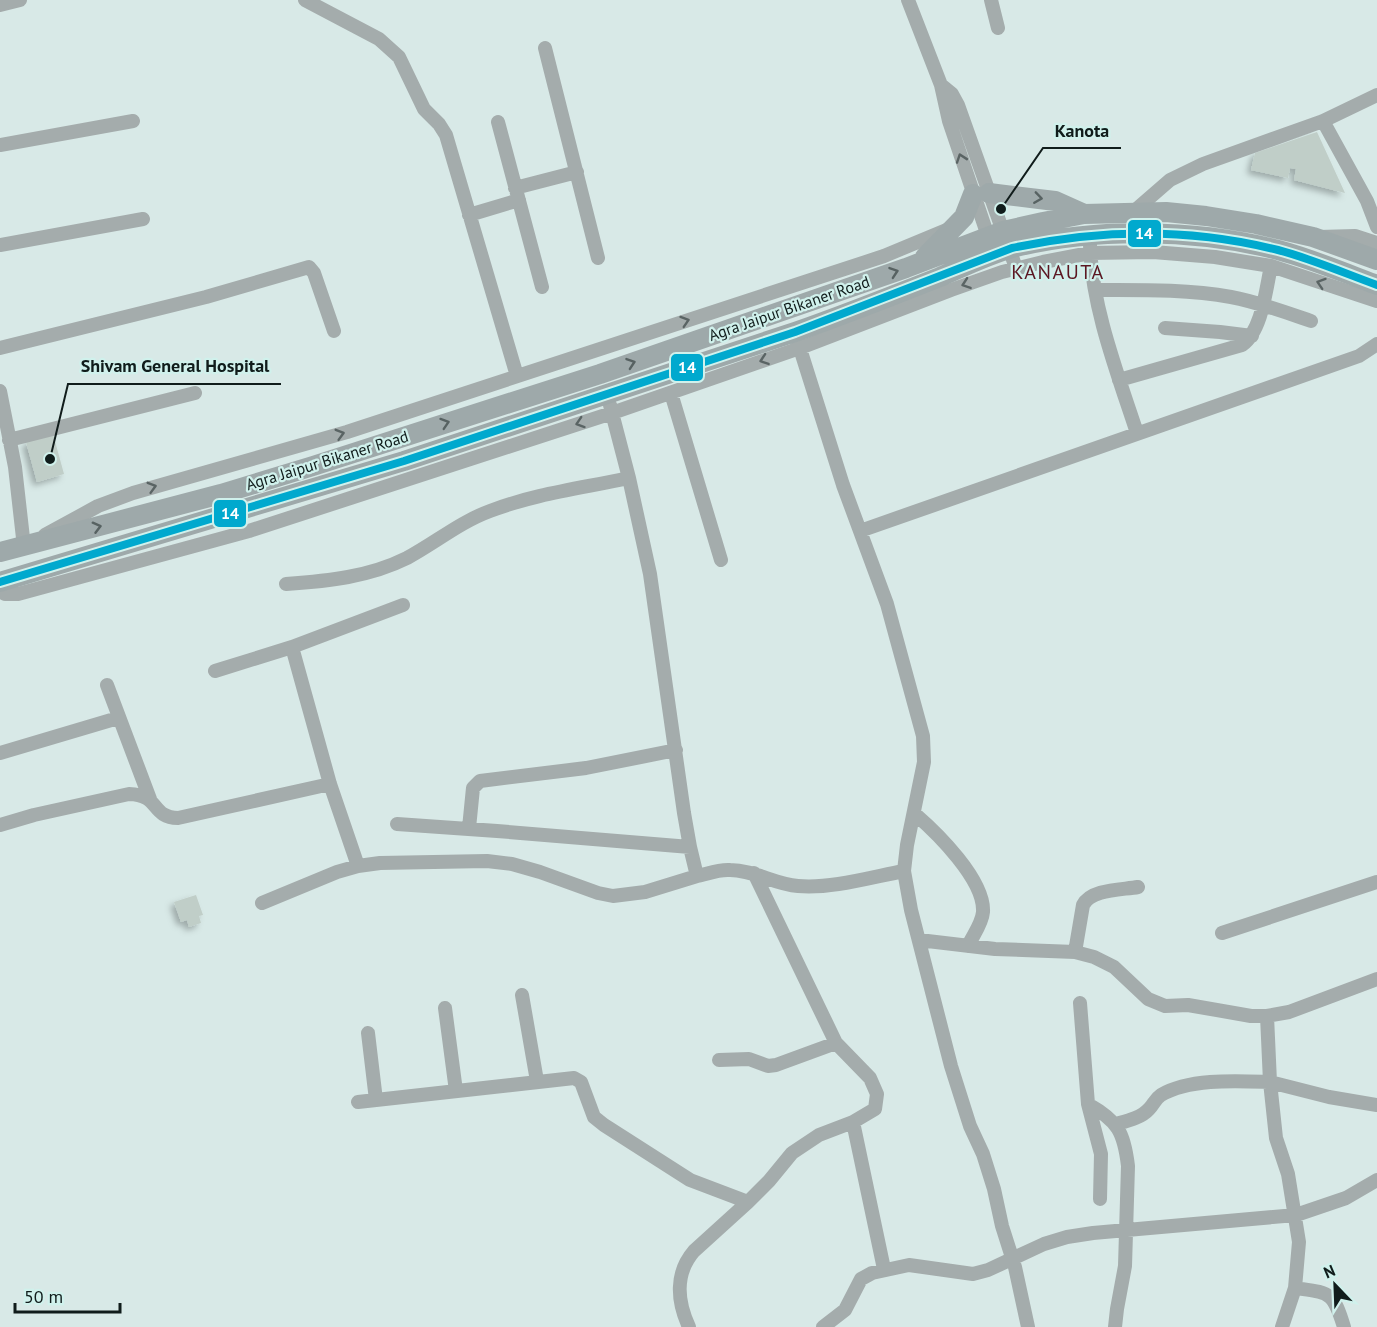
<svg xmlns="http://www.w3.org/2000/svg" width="1377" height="1327" viewBox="0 0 1377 1327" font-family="'PT Sans',sans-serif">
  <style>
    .building { fill: #c0cec8; filter: url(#shadow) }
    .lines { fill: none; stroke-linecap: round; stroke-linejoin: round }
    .minor { stroke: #a4acac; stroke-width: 14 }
    .highway { stroke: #9ea9aa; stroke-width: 20 }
    .bus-1-casing { stroke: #d0f1ec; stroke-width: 12 }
    .bus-1 { stroke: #00a9ce; stroke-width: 8 }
    .oneway { stroke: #5a6464 }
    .oneway2 { stroke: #576262 }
    .labels { text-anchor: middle; stroke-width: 4.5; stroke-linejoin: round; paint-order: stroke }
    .street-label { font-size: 16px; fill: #101c1b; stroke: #d0f1ec }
    .quarter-label { font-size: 20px; letter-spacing: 1.5px; fill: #5c1722; stroke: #d0f1ec }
    .leader { fill: none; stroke: #101c1b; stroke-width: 2 }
    .callout-dot { fill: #101c1b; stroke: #d0f1ec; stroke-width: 2 }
    .callout-label { font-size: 18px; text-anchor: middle; font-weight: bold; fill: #101c1b; stroke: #d0f1ec; stroke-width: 4.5; stroke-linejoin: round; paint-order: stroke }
    .line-badge { stroke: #d0f1ec; stroke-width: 2 }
    .badge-label { font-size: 16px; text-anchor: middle; font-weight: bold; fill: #fff }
  </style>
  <defs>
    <filter id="shadow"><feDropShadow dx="-4" dy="4" stdDeviation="3" flood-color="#0004"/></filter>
  </defs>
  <rect width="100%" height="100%" fill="#d8e9e7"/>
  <path class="building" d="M1317 132 1345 193 1294 180 1296 169 1290 168 1288 178 1251 170 1255 153Z
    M53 434 64 474 37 482 26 442Z
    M196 895 203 915 199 916 201 923 189 927 187 920 181 922 174 902Z"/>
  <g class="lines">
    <path class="minor" d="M305 0 379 39 399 57 424 109 439 124 446 135 517 376
      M908 0 941 85 949 121 991 245
      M991 0 998 28
      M0 5 20 0
      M545 48 598 258
      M941 85 952 94 958 105 1016 268
      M1323 121 1367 201 1377 227
      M498 122 542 287
      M0 145 133 121
      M515 188 577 172
      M1132 213 1170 180 1203 164 1323 121 1377 95
      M469 215 519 200
      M1319 237 1355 236 1377 243
      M1090 244C1091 305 1118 375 1137 433
      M0 245 143 219
      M1096 290C1141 290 1187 289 1231 297 1258 302 1285 312 1311 321
      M1165 328 1220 332 1252 336
      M797 339 843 485 887 604 923 736 924 762 907 845 904 871 911 910 951 1066 970 1126 983 1154 994 1189 1002 1226 1015 1267 1028 1327
      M0 348 206 297 309 267 314 273 334 331
      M1119 380 1242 345C1262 331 1266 289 1271 266
      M0 391 15 467 24 547 28 544
      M671 393 721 560
      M610 405 629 478 650 574 684 813 690 847 697 876C707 874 719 869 730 870 754 870 774 884 798 886 831 889 872 877 904 871
      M9 440 195 393
      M860 531 1359 356 1377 344
      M45 535 98 506 133 493 347 432 884 256 949 229
      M286 584C328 581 369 577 407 558 435 543 460 522 490 511 534 494 583 488 629 478
      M0 591 5 594H18L249 531 612 413 800 348 951 290 1002 272 1043 262 1090 253 1153 252 1215 257 1271 266 1377 301
      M292 647 330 784 358 866
      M215 671 292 647 403 605
      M107 685 150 799
      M0 753 118 718
      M915 814C937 833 985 880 983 912 982 924 973 935 968 946
      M397 824 497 831 690 847
      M0 825 34 815 129 794C161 795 150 817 178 818L330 784
      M469 828 473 788 480 781 586 768 676 750
      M754 873 836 1043 870 1078 877 1094 875 1109 853 1122 884 1269
      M262 903 337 872 358 866 380 863 487 861 512 864 540 872 598 893 613 896 645 892 697 876
      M1222 933 1377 882
      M919 940 995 949 1075 952 1094 957 1114 967 1148 999 1165 1006 1188 1005 1251 1016H1267L1289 1012 1377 979
      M1075 952 1083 905C1091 889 1122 890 1138 887
      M522 995 537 1081
      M1080 1003 1088 1104 1101 1154 1100 1199
      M445 1008 456 1091
      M1267 1016 1270 1082 1329 1097 1377 1105
      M368 1033 376 1100
      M719 1060 749 1059 768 1066 776 1065 836 1043
      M358 1102 574 1078 581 1082 594 1117 604 1125 690 1180 748 1202
      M1088 1104C1118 1121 1124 1132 1128 1166L1125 1266 1117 1309 1115 1327
      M1116 1124C1127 1121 1141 1118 1149 1109 1154 1104 1155 1099 1161 1095 1190 1078 1238 1081 1270 1082L1276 1138 1288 1174 1299 1242 1295 1288 1282 1327
      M1295 1288C1330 1293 1333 1291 1344 1327
      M689 1327C677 1301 675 1273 694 1251L748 1202 769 1181 792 1153 819 1135 853 1122
      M823 1327 845 1310 861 1279 872 1273 909 1265 973 1274 988 1270 1044 1244 1067 1237 1093 1233 1296 1215 1346 1198 1377 1180"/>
    <path class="highway" d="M989 193 1055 201 1084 214
      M925 257 964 217 973 194
      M0 552 221 494 313 466 600 374 906 268 1003 231 1043 222 1084 214 1166 212 1206 216 1256 224 1313 237 1377 260
      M0 582 404 461 795 332C844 315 892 296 940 277 963 267 987 255 1012 248 1095 227 1196 229 1278 250 1312 259 1345 273 1377 285"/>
    <defs>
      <path id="bus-1" d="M0 582 404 461 795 332 1012 248C1100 229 1191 228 1278 250 1312 259 1344 273 1377 285"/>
    </defs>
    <use href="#bus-1" class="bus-1-casing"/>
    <use href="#bus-1" class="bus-1"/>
  </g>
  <defs><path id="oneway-chevron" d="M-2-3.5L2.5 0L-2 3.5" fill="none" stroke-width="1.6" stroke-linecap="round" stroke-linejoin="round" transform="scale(1.5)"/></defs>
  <g class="oneway">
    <use href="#oneway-chevron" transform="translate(961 158) rotate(-109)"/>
    <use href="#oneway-chevron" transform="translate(1321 283) rotate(-162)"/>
    <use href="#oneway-chevron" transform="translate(966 284) rotate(161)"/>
    <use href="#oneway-chevron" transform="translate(685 321) rotate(-18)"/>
    <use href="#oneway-chevron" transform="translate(764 360) rotate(161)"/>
    <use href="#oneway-chevron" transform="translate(580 423) rotate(162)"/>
    <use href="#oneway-chevron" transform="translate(340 434) rotate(-16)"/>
    <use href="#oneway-chevron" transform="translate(152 487) rotate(-16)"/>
  </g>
  <g class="oneway2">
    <use href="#oneway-chevron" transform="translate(1038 198) rotate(8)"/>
    <use href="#oneway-chevron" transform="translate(894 272) rotate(-19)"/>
    <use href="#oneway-chevron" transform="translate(631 363) rotate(-19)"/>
    <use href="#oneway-chevron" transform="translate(445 423) rotate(-18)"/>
    <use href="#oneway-chevron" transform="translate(97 527) rotate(-15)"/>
  </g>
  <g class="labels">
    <g class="street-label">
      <text transform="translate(789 308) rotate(-19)" y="6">Agra Jaipur Bikaner Road</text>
      <text transform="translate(327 460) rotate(-17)" y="6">Agra Jaipur Bikaner Road</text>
    </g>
    <g class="quarter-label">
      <text x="1058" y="279">KANAUTA</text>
    </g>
  </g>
  <path class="leader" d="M1001 209L1043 148H1121M50 459L68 384H281"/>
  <g class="callout-dot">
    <circle cx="1001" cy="209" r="6"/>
    <circle cx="50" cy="459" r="6"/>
  </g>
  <g class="callout-label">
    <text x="1082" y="137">Kanota</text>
    <text x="175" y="372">Shivam General Hospital</text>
  </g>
  <g class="line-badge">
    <rect x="1127" y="219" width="35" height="29" rx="6" fill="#00a9ce"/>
    <rect x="670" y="353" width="34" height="29" rx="6" fill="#00a9ce"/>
    <rect x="213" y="499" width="34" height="29" rx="6" fill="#00a9ce"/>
  </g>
  <g class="badge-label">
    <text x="1144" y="239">14</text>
    <text x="687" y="373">14</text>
    <text x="230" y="519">14</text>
  </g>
  <g transform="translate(1335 1285) rotate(337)" stroke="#d0f1ec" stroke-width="4.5" paint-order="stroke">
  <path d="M0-4.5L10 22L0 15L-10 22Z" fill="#101c1b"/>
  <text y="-9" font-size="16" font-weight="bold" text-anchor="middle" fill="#101c1b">N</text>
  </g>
  <path d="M15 1303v9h105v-9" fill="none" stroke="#101c1b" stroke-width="3"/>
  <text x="24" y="1303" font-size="18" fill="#101c1b" stroke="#d0f1ec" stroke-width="4.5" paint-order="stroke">50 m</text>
</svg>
